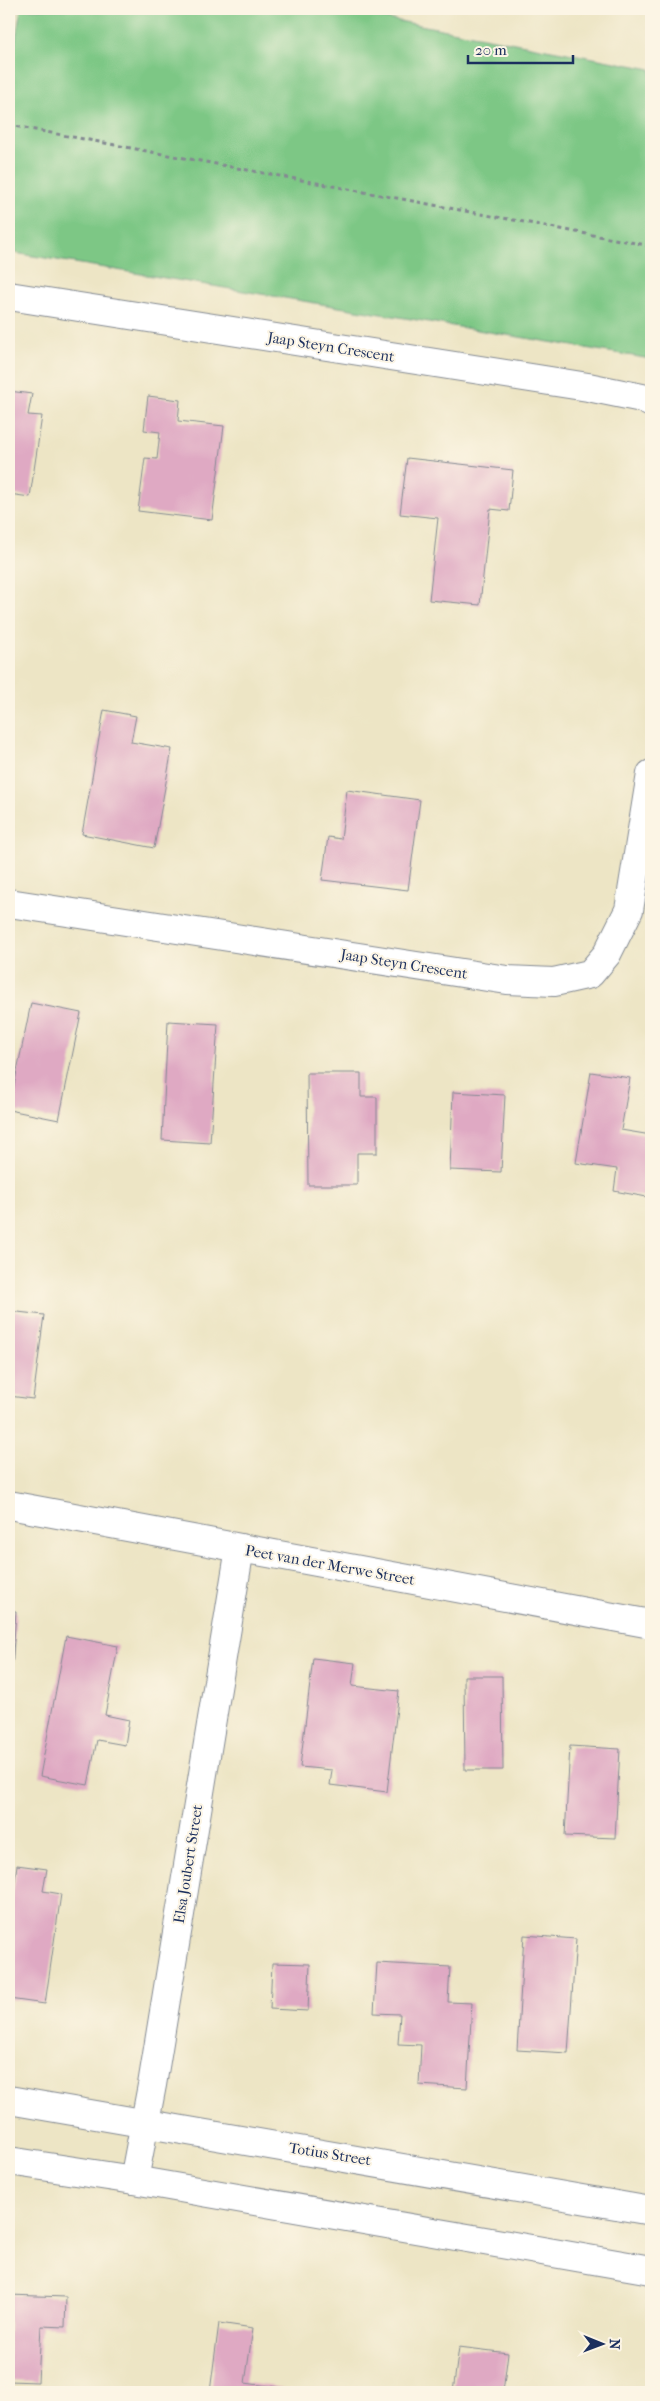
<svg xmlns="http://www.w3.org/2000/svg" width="660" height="2401" viewBox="0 0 660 2401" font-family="'IM FELL French Canon',serif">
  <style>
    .green { fill: #7dc785; stroke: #4c7b72 }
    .building { fill: #dfa9c3 }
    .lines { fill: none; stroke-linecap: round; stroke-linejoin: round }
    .minor-casing { stroke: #848a92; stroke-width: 30 }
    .tertiary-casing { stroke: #848a92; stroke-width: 30 }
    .path { stroke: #848a92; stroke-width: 3; stroke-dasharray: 4 4; stroke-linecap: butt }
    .minor { stroke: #fff; stroke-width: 28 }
    .tertiary { stroke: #fff; stroke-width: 28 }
    .labels { text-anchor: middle; stroke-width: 4; stroke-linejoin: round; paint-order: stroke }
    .street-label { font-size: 15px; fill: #1b2f5e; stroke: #fcf5e5 }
  </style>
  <rect width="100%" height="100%" fill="#fcf5e5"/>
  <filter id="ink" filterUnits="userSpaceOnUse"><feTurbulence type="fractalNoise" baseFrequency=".02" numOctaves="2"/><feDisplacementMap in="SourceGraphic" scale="10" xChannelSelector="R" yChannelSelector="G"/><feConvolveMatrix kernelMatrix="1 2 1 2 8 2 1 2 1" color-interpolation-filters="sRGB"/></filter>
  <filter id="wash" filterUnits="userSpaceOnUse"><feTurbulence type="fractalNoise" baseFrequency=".0096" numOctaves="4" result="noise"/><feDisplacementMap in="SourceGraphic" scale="20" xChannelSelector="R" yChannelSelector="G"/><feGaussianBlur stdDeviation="1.12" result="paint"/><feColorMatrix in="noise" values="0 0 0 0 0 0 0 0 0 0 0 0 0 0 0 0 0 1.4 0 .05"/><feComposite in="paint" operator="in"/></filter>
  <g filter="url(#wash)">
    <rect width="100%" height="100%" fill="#ede5c5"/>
    <path class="green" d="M21 9H336L651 69V359L9 252V77Z"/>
    <g id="blocks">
      <path class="building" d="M9 391 32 394 28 415 42 416 30 497 9 494Z
        M148 396 180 400 178 421 224 426 212 520 138 511 145 458 157 459 160 432 144 430Z
        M407 458 513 470 509 511 490 509 480 605 429 600 438 518 400 514Z
        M104 710 136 716 131 742 172 749 154 848 82 834Z
        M347 790 420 800 408 890 322 880 328 837 341 839Z
        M31 1003 81 1013 59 1120 9 1110Z
        M168 1021 218 1024 210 1143 162 1140Z
        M591 1072 630 1078 621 1130 651 1135V1171L647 1197 614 1191 617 1169 576 1163Z
        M307 1073H361V1097H377V1153H357V1185H308Z
        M453 1092 505 1095 501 1172 450 1170Z
        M9 1311 44 1315 33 1399 9 1396Z
        M9 1611H16L10 1702H9Z
        M66 1636 118 1646 105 1715 129 1720 125 1745 97 1740 88 1785 40 1776Z
        M313 1658 355 1663 352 1686 399 1691 387 1792 330 1785 332 1770 300 1767Z
        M464 1676H502L503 1770H465Z
        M570 1746 620 1749 615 1838 565 1836Z
        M17 1865 47 1869 43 1891 61 1894 45 2004 9 1999V1922Z
        M524 1935 576 1939 568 2053 517 2050Z
        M272 1963 310 1964 308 2011 270 2009Z
        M377 1963 450 1967 448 2002 472 2003 467 2088 419 2085 421 2045 398 2044 400 2014 374 2013Z
        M9 2295 66 2297 65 2327 41 2326 38 2382 9 2381Z
        M219 2323 253 2328 245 2383 283 2388 282 2392H210Z
        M459 2347 508 2353 503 2392H453Z"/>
    </g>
  </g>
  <g filter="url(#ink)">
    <use href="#blocks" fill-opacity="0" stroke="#848a92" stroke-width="1"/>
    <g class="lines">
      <defs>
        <path id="minor" d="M9 296 588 387 642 398 651 403
          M9 903 507 980 554 982 590 974 607 954 629 910 651 774
          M9 1505 651 1624
          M134 2180 152 2085 240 1548"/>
        <path id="tertiary" d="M9 2100 651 2211
          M9 2161 134 2180 651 2270"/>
      </defs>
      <use href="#minor" class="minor-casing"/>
      <use href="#tertiary" class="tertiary-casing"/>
      <path class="path" d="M9 125 651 246"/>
      <use href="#minor" class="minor"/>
      <use href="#tertiary" class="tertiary"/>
    </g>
  </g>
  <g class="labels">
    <g class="street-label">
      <text transform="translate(331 347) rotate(9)" y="5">Jaap Steyn Crescent</text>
      <text transform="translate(404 964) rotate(9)" y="5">Jaap Steyn Crescent</text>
      <text transform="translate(330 1565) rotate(10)" y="5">Peet van der Merwe Street</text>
      <text transform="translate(188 1864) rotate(-81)" y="5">Elsa Joubert Street</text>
      <text transform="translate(330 2154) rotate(9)" y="5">Totius Street</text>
    </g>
  </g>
  <rect width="660" height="2401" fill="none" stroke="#fcf5e5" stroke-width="30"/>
  <g transform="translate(602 2344) rotate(91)" stroke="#fcf5e5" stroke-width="4" paint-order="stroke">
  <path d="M0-4L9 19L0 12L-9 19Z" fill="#1b2f5e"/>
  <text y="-8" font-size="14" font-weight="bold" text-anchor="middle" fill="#1b2f5e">N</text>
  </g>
  <path d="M468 55v8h105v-8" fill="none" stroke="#1b2f5e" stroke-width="2.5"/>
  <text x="475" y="55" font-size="15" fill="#1b2f5e" stroke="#fcf5e5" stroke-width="4" paint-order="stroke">20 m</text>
</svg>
